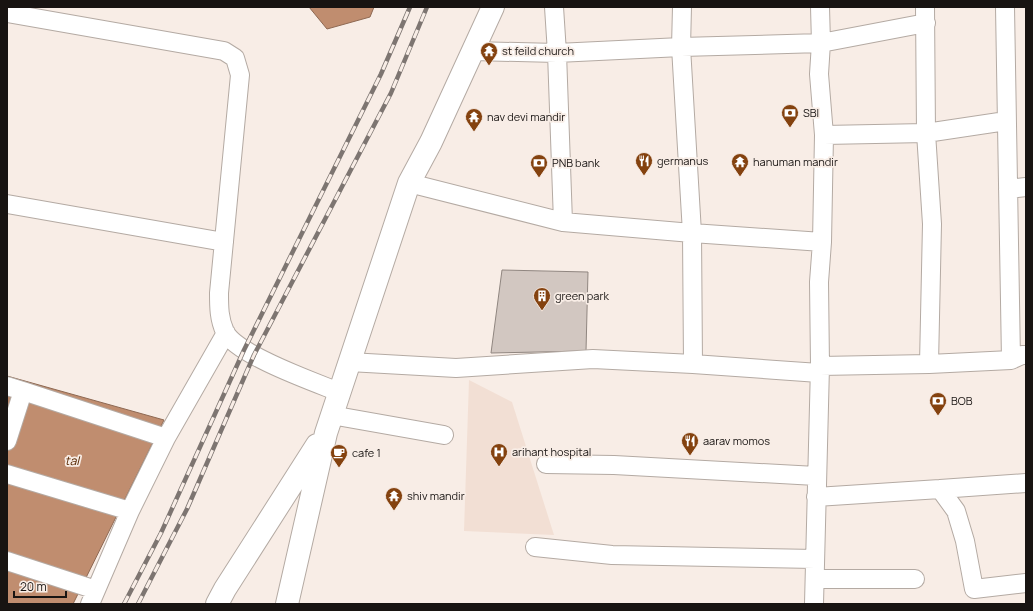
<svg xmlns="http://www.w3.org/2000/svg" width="1033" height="611" viewBox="0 0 1033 611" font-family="Manrope,sans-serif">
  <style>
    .built { fill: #f2dfd4 }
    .water { fill: #c08d6f; stroke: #8e6953 }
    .building { fill: #d2c7c1; stroke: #908680 }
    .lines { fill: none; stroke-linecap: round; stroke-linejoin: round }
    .street-casing { stroke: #b4aaa3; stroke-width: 20 }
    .secondary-casing { stroke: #b4aaa3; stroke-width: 24 }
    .street { stroke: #fff; stroke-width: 18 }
    .secondary { stroke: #fff; stroke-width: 22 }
    .rail-casing { stroke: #7d7571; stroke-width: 4.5 }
    .rail { stroke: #f8ede6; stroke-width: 3; stroke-dasharray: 9; stroke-linecap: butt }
    .labels { text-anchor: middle; stroke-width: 3.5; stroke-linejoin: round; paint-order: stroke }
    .poi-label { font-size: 11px; fill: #181412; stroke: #f8ede6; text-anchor: start }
    .water-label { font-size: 12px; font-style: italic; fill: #582802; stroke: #f8ede6 }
  </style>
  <rect width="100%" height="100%" fill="#f8ede6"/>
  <path class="built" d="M469 380 512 402 554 535 464 531Z"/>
  <path class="water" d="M309 7H374L370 17 327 29Z
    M7 376 164 420 73 604H7Z"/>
  <path class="building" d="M502 270 588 272 586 351 491 353Z"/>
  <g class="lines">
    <defs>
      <path id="street" d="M554 7 557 53 563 222
        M682 7 681 47 692 233 822 242
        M925 7 926 133 932 224 929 364
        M1005 7 1011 360
        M7 13 224 51 235 58 240 75 219 293C219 307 219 319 225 332 237 355 314 382 339 392
        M473 51 557 53 681 47 821 43 926 23
        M824 135 926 133 1006 121
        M409 183 563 222 692 233 693 364 819 373
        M1008 189 1026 187
        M7 204 224 242
        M349 362 456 368 593 359 693 364
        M820 366 929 364 1011 360 1022 355H1026
        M7 386 23 391 7 441
        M23 391 166 438
        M331 415 444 435
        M546 464 614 465 816 476
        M7 474 130 511
        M940 489 1026 483
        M816 497 940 489 956 511 965 541 974 589 1026 583
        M535 547 612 555 815 559
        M7 561 96 590
        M815 579H915
        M90 604 130 511 166 438 226 333
        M814 604 820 366 819 282 822 242 824 135 819 74 821 43 820 7"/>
      <path id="secondary" d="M217 604 225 589 317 445
        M287 604 326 433 409 183 431 142 493 7"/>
    </defs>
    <use href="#street" class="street-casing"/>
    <use href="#secondary" class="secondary-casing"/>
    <use href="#street" class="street"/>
    <use href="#secondary" class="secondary"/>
    <defs>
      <path id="rail" d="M124 604 161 533 244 350 381 74 410 7
        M138 604 187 509 254 355 391 93 427 7"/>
    </defs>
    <use href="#rail" class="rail-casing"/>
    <use href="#rail" class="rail"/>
  </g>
  <defs>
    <symbol id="temple-pin" viewBox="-11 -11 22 30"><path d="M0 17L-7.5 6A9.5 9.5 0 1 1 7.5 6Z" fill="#84420f" stroke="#f8ede6"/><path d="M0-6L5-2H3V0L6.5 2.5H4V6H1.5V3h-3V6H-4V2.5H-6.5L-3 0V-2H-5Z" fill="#fff"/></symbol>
    <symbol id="bank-pin" viewBox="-11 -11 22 30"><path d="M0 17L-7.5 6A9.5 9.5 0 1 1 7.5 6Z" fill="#84420f" stroke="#f8ede6"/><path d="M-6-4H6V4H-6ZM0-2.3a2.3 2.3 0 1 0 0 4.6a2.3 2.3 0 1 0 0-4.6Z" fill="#fff"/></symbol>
    <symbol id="restaurant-pin" viewBox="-11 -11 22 30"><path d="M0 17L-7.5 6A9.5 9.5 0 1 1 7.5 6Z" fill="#84420f" stroke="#f8ede6"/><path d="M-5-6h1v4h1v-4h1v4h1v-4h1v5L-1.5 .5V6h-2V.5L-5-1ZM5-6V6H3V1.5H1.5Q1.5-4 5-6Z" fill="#fff"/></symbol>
    <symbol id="building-pin" viewBox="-11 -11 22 30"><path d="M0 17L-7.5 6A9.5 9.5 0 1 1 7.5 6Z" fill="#84420f" stroke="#f8ede6"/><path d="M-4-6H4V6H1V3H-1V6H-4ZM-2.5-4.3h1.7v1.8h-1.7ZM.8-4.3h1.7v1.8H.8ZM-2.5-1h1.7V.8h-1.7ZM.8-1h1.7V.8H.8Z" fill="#fff"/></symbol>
    <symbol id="hospital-pin" viewBox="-11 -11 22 30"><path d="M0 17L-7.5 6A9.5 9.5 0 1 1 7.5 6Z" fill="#84420f" stroke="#f8ede6"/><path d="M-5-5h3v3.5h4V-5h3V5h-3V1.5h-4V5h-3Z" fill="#fff"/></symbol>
    <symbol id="cafe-pin" viewBox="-11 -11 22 30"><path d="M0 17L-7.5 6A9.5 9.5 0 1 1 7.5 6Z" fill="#84420f" stroke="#f8ede6"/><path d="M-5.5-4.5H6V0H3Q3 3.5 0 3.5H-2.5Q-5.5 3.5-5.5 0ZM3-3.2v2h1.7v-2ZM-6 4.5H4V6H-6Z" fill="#fff"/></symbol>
  </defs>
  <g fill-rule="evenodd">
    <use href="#temple-pin" x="479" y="41" width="20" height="27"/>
    <use href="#bank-pin" x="780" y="103" width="20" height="27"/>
    <use href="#temple-pin" x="464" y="107" width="20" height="27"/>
    <use href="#restaurant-pin" x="634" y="151" width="20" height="27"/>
    <use href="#temple-pin" x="730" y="152" width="20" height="27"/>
    <use href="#bank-pin" x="529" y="153" width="20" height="27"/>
    <use href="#building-pin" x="532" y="286" width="20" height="27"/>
    <use href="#bank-pin" x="928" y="391" width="20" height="27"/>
    <use href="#restaurant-pin" x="680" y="431" width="20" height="27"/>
    <use href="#hospital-pin" x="489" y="442" width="20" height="27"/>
    <use href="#cafe-pin" x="329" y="443" width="20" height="27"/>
    <use href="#temple-pin" x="384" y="486" width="20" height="27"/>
  </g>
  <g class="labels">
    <g class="poi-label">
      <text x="502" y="55">st feild church</text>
      <text x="803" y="117">SBI</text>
      <text x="487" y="121">nav devi mandir</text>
      <text x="657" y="165">germanus</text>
      <text x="753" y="166">hanuman mandir</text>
      <text x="552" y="167">PNB bank</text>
      <text x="555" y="300">green park</text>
      <text x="951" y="405">BOB</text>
      <text x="703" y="445">aarav momos</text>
      <text x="512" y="456">arihant hospital</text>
      <text x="352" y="457">cafe 1</text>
      <text x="407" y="500">shiv mandir</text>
    </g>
    <g class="water-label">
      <text x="72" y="465">tal</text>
    </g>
  </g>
  <rect width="1033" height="611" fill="none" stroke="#181412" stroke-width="16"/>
  <path d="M14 591v6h52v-6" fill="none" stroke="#181412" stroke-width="2"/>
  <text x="20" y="591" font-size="12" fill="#181412" stroke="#f8ede6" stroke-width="3" paint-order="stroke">20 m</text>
</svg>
